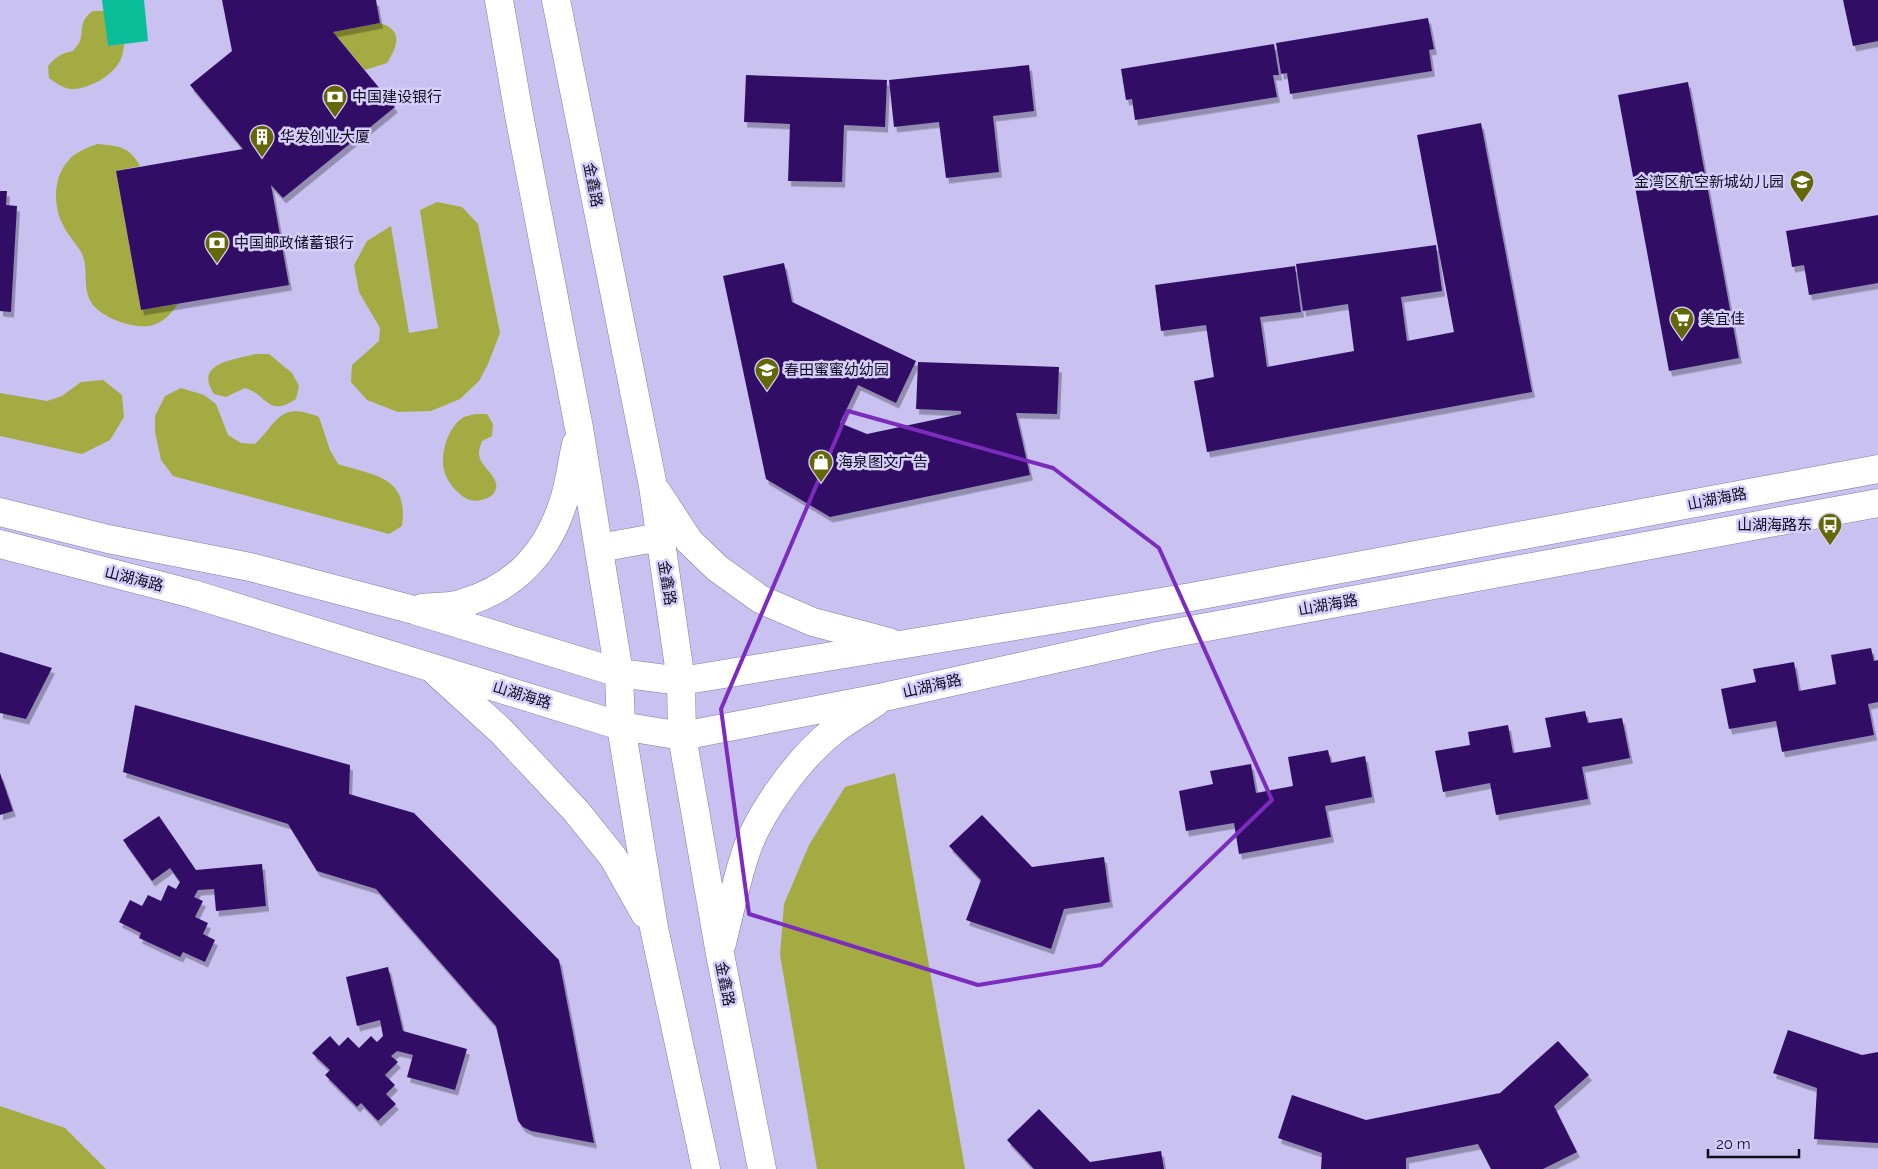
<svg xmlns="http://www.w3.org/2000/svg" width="1878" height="1169" viewBox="0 0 1878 1169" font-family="Raleway,'Noto Sans SC',sans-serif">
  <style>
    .green { fill: #a4ab42 }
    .water { fill: #09bd99 }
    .building { fill: #311166; filter: url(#shadow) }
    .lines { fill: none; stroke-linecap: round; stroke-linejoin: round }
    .secondary-casing { stroke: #827aa4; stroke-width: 29 }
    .secondary { stroke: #fff; stroke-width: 28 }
    .marked { fill: none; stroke: #7b2cbf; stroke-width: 4; stroke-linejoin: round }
    .labels { text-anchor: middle; stroke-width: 5; stroke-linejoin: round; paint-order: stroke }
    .poi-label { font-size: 15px; fill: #0f0b1b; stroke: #d6cefc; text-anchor: start }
    .street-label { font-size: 15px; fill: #0f0b1b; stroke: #d6cefc }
  </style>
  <defs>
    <filter id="shadow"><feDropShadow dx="3" dy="5.5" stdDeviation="0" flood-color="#0004"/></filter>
  </defs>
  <rect width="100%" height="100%" fill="#c9c1ef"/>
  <path class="green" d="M93 11H104L108 46 124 44C124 48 123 52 122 56 117 73 92 88 74 89 65 90 56 83 49 78L48 66C55 58 61 53 73 51 75 48 79 44 80 41 84 27 79 21 93 11Z
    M380 23C404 30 397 47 387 63L365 70 333 32Z
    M97 144C119 146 129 146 140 166L116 171 141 310 178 304C172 312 166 320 156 324 139 332 100 318 91 302 82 287 89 269 82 254 77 244 68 236 63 225 53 206 53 178 68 161 75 152 87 148 97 144Z
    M437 202 462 207 478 224 500 333 488 364 479 381 460 399 431 411 398 412 367 400 351 382 352 365 379 341 380 328 359 292 354 265 367 241 391 226 409 333 438 328 420 210Z
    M255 354H269L292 373 299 386 296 399C267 418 268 395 245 388L226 397 214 394C193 363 234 360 255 354Z
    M103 380 122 395 124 417 110 440 82 454 0 436V393L47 401 62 396 81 382Z
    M181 388 204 395 216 404 228 435 241 443 255 444C279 421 279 401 319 417L330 450 338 464C375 476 409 476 402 526L389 534 173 476 161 460 155 432V416L165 396Z
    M475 414H487L493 424 492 436 482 441C481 444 479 449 479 452 478 468 504 477 494 493 491 497 486 499 481 500 473 502 466 500 460 494 455 490 449 483 446 476 438 458 447 427 464 417 467 416 472 415 475 414Z
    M895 773 965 1169H817L780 955 784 904 809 845 845 787Z
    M0 1106 65 1128 106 1169H0Z"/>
  <path class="water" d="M102 0H144L148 41 108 46Z"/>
  <path class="building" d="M222 0H376L380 23 333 32 395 107 283 198 271 185 289 285 141 310 116 171 243 149 190 85 232 51Z
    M1843 0H1878V41L1853 46Z
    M1428 18 1434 49 1429 50 1432 71 1290 94 1287 73 1281 74 1276 43Z
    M1274 44 1279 75H1273L1277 97 1135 120 1132 99 1126 100 1121 69Z
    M1029 65 1034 111 993 116 999 172 946 178 939 122 894 127 889 80Z
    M746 75 887 80 885 127 844 125 842 182 788 181 790 124 744 122Z
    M1688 82 1739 358 1669 371 1618 95Z
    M1481 123 1532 392 1207 452 1194 381 1214 377 1206 325 1161 331 1155 285 1295 266 1301 312 1260 317 1267 367 1354 351 1348 304 1303 311 1296 264 1436 245 1442 291 1401 297 1407 341 1454 332 1417 135Z
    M0 191H7L6 205 17 206 11 312 0 311Z
    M1878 215V283L1809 295 1804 265 1792 267 1786 231Z
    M784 263 792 302 916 361 896 403 858 385 840 423 867 434 961 414V411L916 409 918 362 1059 367 1057 414 1016 413 1030 475 830 517 766 479 723 276Z
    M1871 648 1874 661 1878 660V702L1868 704 1874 735 1782 752 1776 721 1729 729 1721 689 1756 682 1753 669 1794 662 1799 691 1836 684 1831 655Z
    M0 652 52 668 26 719 0 713Z
    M135 705 350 765 349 794 414 813 559 960 594 1143 531 1131 523 1127 518 1121 496 1026 376 889 317 871 288 824 123 772Z
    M1585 711 1588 723 1622 718 1630 758 1582 767 1588 799 1496 815 1490 783 1443 792 1435 751 1470 745 1468 732 1508 725 1513 753 1551 747 1545 718Z
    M1328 750 1331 763 1365 756 1372 797 1325 806 1331 837 1239 854 1234 823 1186 831 1179 791 1213 784 1210 771 1251 764 1256 793 1293 786 1288 757Z
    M0 773 13 811 0 815Z
    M982 815 1032 867 1104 857 1110 902 1064 909 1051 949 966 920 981 880 949 846Z
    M159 816 196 870 262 864 266 906 216 911 214 889 198 890 194 897 203 901 195 917 208 923 203 934 215 940 205 962 183 952 180 957 139 938 141 933 119 922 130 900 142 906 148 895 161 901 168 885 176 889 180 882 170 868 152 881 123 840Z
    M388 967 403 1031 467 1049 455 1090 407 1077 413 1055 397 1051 391 1056 398 1062 385 1075 395 1085 386 1094 396 1104 378 1121 361 1103 357 1107 325 1075 330 1070 312 1053 330 1036 339 1046 348 1037 359 1048 371 1036 377 1042 383 1036 380 1020 357 1026 346 977Z
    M1788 1030 1862 1055 1878 1052V1143L1814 1139 1817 1088 1773 1073Z
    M1558 1041 1589 1075 1554 1106 1577 1152 1543 1169H1491L1478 1144 1406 1158V1169H1321L1322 1153 1278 1138 1292 1095 1366 1120 1500 1093Z
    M1039 1109 1090 1162 1161 1151 1164 1169H1034L1007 1140Z"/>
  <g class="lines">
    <defs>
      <path id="secondary" d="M499 0 519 115 579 428 619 673 621 726 654 928 706 1169
        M556 0 653 486 681 681 682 736 720 954 762 1169
        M657 492 689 541 717 568 760 599 813 622 889 642
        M0 512 108 539 250 567 414 610 619 673 681 681 1191 597 1878 469
        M0 544 193 594 621 726 682 736 884 697 1158 636 1878 503
        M599 548 660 537
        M422 608C434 607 448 607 460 604 516 588 549 552 565 497 570 480 572 462 576 444
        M436 672 502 732 576 811 613 857 645 914
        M722 943C729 915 735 886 744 858 756 816 799 758 833 731 846 721 861 712 875 703"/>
    </defs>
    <use href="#secondary" class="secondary-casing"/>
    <use href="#secondary" class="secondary"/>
  </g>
  <path class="marked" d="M848 411 1053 468 1159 548 1272 800 1101 965 978 985 749 914 721 709Z"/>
  <defs>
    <symbol id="bank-pin" viewBox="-11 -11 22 30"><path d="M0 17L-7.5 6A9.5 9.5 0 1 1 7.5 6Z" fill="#636705" stroke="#d6cefc"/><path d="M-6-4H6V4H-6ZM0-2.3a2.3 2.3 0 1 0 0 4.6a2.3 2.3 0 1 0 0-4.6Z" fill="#fff"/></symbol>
    <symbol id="building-pin" viewBox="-11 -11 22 30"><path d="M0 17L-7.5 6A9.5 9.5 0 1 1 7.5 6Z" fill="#636705" stroke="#d6cefc"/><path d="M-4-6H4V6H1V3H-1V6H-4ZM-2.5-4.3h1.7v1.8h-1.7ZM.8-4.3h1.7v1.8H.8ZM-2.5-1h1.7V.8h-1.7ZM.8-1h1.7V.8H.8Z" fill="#fff"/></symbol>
    <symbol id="school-pin" viewBox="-11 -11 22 30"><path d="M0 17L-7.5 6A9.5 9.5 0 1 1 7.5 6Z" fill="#636705" stroke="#d6cefc"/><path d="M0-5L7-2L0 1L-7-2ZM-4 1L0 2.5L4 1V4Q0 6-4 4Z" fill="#fff"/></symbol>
    <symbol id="supermarket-pin" viewBox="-11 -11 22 30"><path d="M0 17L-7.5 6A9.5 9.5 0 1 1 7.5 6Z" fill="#636705" stroke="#d6cefc"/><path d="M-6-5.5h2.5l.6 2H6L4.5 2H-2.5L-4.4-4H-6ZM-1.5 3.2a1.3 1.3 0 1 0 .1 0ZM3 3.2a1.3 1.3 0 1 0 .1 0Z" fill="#fff"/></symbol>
    <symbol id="shop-pin" viewBox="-11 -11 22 30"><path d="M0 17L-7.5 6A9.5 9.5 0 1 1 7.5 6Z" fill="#636705" stroke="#d6cefc"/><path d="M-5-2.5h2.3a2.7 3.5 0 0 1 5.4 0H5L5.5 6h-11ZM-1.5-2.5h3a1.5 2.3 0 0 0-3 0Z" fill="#fff"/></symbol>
    <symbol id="bus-pin" viewBox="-11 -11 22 30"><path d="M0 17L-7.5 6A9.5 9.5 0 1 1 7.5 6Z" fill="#636705" stroke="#d6cefc"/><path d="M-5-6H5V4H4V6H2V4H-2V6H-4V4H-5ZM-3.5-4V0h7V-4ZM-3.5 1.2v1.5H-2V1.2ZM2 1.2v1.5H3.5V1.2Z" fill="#fff"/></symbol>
  </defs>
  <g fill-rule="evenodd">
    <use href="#bank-pin" x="321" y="83" width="28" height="38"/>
    <use href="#building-pin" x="248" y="123" width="28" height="38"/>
    <use href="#school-pin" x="1788" y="168" width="28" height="38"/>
    <use href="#bank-pin" x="203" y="229" width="28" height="38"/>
    <use href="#supermarket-pin" x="1668" y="305" width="28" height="38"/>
    <use href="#school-pin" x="753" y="356" width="28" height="38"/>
    <use href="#shop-pin" x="807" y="448" width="28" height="38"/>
    <use href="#bus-pin" x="1816" y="511" width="28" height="38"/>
  </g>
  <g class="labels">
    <g class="poi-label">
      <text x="352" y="102">中国建设银行</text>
      <text x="280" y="142">华发创业大厦</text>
      <text x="1784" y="187" text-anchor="end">金湾区航空新城幼儿园</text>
      <text x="234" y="248">中国邮政储蓄银行</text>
      <text x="1700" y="324">美宜佳</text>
      <text x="784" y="375">春田蜜蜜幼幼园</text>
      <text x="838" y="467">海泉图文广告</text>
      <text x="1812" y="530" text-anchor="end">山湖海路东</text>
    </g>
    <g class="street-label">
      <text transform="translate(593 185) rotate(79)" y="5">金鑫路</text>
      <text transform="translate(1717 499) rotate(-11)" y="5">山湖海路</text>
      <text transform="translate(134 579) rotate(14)" y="5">山湖海路</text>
      <text transform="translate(667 583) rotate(81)" y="5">金鑫路</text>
      <text transform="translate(1328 605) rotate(-10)" y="5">山湖海路</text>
      <text transform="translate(932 686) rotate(-13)" y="5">山湖海路</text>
      <text transform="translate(522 695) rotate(17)" y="5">山湖海路</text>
      <text transform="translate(725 984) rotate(79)" y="5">金鑫路</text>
    </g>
  </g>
  <path d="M1708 1149v8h91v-8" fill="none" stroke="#0f0b1b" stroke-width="2.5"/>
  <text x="1716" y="1149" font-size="15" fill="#0f0b1b" stroke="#d6cefc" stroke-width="4" paint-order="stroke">20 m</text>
</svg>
